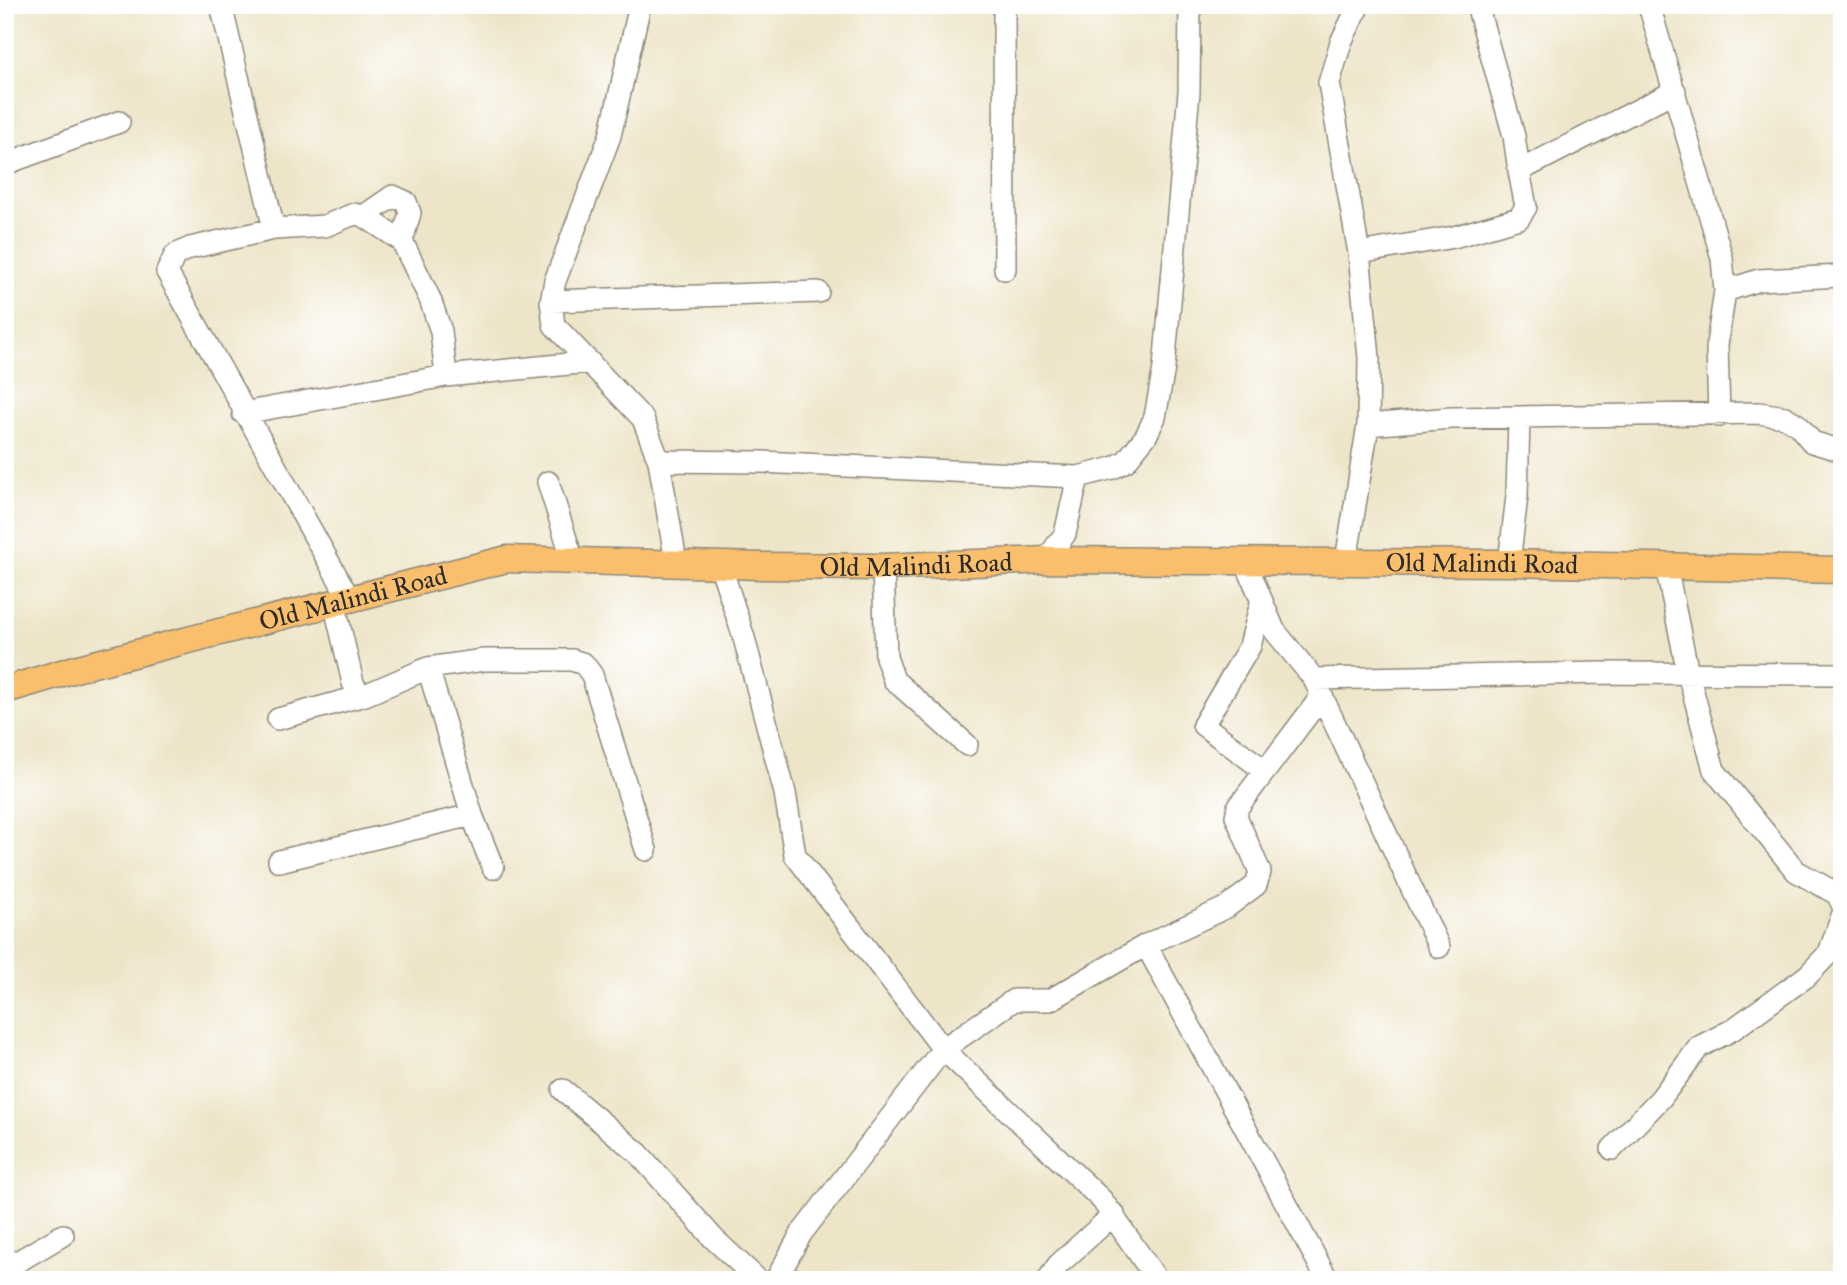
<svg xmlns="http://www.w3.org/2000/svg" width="1847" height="1285" viewBox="0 0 1847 1285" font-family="'IM FELL Great Primer',serif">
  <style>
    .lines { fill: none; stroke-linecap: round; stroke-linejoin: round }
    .minor-casing { stroke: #8c887a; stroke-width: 24 }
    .major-casing { stroke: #8c887a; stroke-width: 29 }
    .minor { stroke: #fff; stroke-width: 21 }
    .major { stroke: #f9bf6d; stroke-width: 26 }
    .labels { text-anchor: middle; stroke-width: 5; stroke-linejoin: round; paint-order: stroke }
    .street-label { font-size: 26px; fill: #2b2b2b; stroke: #fff }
  </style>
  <rect width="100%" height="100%" fill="#fff"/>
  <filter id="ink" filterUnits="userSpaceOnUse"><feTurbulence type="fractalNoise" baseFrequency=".0143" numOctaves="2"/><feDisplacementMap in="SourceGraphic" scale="14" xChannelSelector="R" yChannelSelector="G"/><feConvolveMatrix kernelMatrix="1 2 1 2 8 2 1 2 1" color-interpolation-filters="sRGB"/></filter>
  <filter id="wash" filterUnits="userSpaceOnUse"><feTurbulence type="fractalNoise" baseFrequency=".00686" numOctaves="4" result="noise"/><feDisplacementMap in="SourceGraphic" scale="28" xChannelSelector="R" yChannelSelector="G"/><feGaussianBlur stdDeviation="1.57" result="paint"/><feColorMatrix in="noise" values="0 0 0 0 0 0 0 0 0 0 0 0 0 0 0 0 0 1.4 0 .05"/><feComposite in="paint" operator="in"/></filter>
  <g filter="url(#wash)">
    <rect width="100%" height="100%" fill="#eee5c9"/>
  </g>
  <g filter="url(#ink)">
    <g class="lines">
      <defs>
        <path id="minor" d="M221 5 274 229
          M640 5 610 136 555 281 551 301 554 325 643 419 659 461 676 562
          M1004 5 1005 269
          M1477 5 1514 136 1519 171
          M1649 5 1722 258 1725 291 1717 345 1719 416
          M5 164 119 122
          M364 216 393 196 406 202 410 213 402 241
          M1359 253 1454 237 1519 218 1526 207 1519 171 1675 91
          M1725 291 1759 280 1842 276
          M551 301 818 292
          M243 413 446 376 590 362
          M1368 425 1451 418 1759 413 1785 417 1798 425 1812 442 1842 451
          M659 461 761 462 1078 477 1113 468 1126 461 1146 436 1155 417 1164 368 1189 92 1190 5
          M548 482 573 561
          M1046 560 1065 534 1078 477
          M1346 561 1368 425 1369 358 1359 253 1329 83 1341 42 1359 5
          M1246 563 1274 630 1314 679 1439 947
          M1509 563 1517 496 1519 419
          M720 564 744 638 785 793 795 855 943 1049 1102 1200 1157 1280
          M1666 566 1688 673 1714 770 1796 871 1837 894 1842 904
          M883 567 886 657 894 680 967 745
          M349 598 167 272 175 255 190 248 274 229 325 226 354 214 364 216 402 241 430 299 441 331 446 376
          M334 602 353 683 358 692 365 695 428 668 484 660H572L584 664 592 675 646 850
          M1261 603 1250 646 1203 725 1264 770
          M428 668 472 815 493 868
          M1314 679 1600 673 1842 674
          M278 719 365 695
          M279 861 472 815
          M1146 945 1325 1275
          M563 1090 638 1153 714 1239 758 1280
          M1612 1149 1661 1098 1699 1047 1732 1030 1807 976 1829 953 1842 916
          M5 1269 63 1235
          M776 1280 801 1234 943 1049 1014 1000H1050L1146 945 1227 907 1256 885 1260 872 1236 816 1238 807 1321 697
          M1048 1280 1058 1265 1114 1214"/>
        <g id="major">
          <path id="s1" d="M5 690 82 667 507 559 761 566 883 567 1046 560 1509 563 1842 570"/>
        </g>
      </defs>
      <use href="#minor" class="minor-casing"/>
      <use href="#major" class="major-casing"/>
      <use href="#minor" class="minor"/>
      <use href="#major" class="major"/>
    </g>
  </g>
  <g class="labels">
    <g class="street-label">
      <text dy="9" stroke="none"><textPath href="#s1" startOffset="928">Old Malindi Road</textPath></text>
      <text dy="9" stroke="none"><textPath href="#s1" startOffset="1494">Old Malindi Road</textPath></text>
      <text dy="9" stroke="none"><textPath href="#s1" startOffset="360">Old Malindi Road</textPath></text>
    </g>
  </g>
  <rect width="1847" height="1285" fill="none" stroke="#fff" stroke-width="28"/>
</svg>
